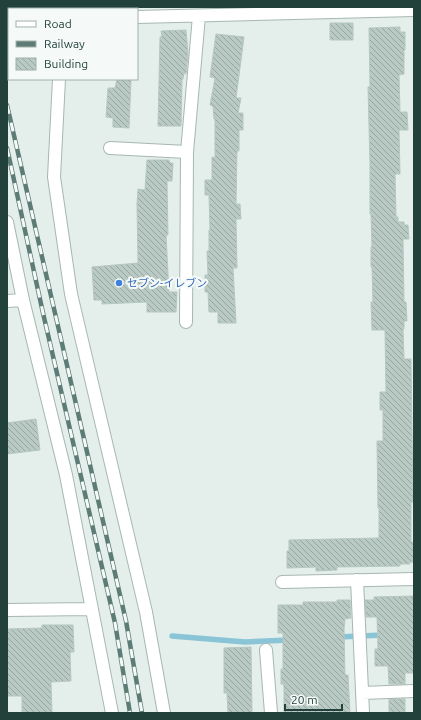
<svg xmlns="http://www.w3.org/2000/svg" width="421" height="720" viewBox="0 0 421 720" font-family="Ubuntu,'Noto Sans JP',sans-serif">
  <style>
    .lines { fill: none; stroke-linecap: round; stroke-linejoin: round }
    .stream { stroke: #89c5d6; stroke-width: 5.5 }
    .building { fill: url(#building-back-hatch); stroke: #b6c8c2 }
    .minor-casing { stroke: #a6b7b2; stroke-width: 14 }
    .tertiary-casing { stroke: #a6b7b2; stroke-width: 14 }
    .minor { stroke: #fff; stroke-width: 12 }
    .tertiary { stroke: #fff; stroke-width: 12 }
    .rail-casing { stroke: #5d7c76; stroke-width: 4.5 }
    .rail { stroke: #f5faf8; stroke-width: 3; stroke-dasharray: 9; stroke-linecap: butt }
    .shop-dot { fill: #3f7fe0; stroke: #f5faf8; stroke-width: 1.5 }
    .labels { text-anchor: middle; stroke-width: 4; stroke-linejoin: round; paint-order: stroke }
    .shop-label { font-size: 11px; fill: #366cbe; stroke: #f5faf8; text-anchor: start }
  </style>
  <defs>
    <pattern id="building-back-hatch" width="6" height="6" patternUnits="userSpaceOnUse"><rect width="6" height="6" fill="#b9c9c4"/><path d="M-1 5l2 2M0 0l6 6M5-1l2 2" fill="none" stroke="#96a5a0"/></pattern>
  </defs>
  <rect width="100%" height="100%" fill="#e4eeea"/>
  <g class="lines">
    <path class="stream" d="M172 636 245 642 290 640
      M338 637 383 635"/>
  </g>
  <path class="building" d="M330 23H353V40H330Z
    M400 27V32H405V50H404V74L399 75 400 112H407L408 130H399L400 174H395L396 217H398V222H404V225H408L409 239H403L404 302H406L407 321H404V329H403L404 359H411L413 502H411V542H413L414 562H410V564H400V566L337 567V570L316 571V567L287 568V551H289V540L379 538V508H378L377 441H383V410H380V392H386L385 330H372L371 302H373L372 267H371V247H372L371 214H370V164L368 87H370L369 28Z
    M186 30 188 53 186 74 184 73 183 79H182L181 126H158L160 37H162L161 31Z
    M216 34 244 37 236 98H241L238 113H243V130H239V151H237L236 204H240L241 219H236L237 268H233L236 323H218V312H209L208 292H205V275H208L207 251H209V230H210L209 195H205V180H212V157L215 158V119H214L213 106 210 105 215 78 210 77Z
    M117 79H131L129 128 113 127V118L106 117 108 88H115Z
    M147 160H169L170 163H173L172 181H167L168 235H166L169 292H177L176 312H147V302L102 304V300H94L92 267 138 263 137 204 138 189 145 190Z
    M36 419 40 450 7 454V423Z
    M414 596V673H405V684H389L388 666H375V649H378L377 617H366L365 600H374V597Z
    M337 600H350L351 618 345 619 344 629 345 675H348L350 713H284V687L283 684H281V669H283V633H278V605H303V602H337Z
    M42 625H73L74 652H70L71 681 51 682 52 713H22V696H7V629L42 628Z
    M251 647 252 713H228L227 693H224V648Z
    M389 699H405V713H389Z"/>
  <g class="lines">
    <defs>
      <path id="minor" d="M7 17H9
        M137 17 414 10
        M110 148 187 152
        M7 222 23 300 66 475 112 713
        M7 301 23 300
        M186 322 187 152 199 16
        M357 580 363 713
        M282 582 414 579
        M7 610 91 609
        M266 650 271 713
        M362 693 414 691"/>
      <path id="tertiary" d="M63 9V7
        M59 79 54 177 71 294 146 612 164 713"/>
    </defs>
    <use href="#minor" class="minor-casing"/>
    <use href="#tertiary" class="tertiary-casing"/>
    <use href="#minor" class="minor"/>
    <use href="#tertiary" class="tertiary"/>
    <defs>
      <path id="rail" d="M7 105 126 621 142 713
        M7 148 43 313 115 623 130 713"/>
    </defs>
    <use href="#rail" class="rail-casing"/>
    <use href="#rail" class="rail"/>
  </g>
  <circle class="shop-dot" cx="119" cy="283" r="4"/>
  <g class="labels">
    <g class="shop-label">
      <text x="127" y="287">セブン-イレブン</text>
    </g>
  </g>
  <rect width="421" height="720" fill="none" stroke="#22413b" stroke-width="16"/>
  <rect x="8" y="8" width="130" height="72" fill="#f5faf8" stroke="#a1b0ac"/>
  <rect x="16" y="21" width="20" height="6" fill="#ffffff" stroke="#a1b0ac"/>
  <text x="44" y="28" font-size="12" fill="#22413b">Road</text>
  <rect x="16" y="41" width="20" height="6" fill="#5d7c76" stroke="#a1b0ac"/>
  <text x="44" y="48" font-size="12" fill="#22413b">Railway</text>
  <rect x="16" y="58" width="20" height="12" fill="url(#building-back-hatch)" stroke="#a1b0ac"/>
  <text x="44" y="68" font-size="12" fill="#22413b">Building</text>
  <path d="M285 704v6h57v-6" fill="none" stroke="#22413b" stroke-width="2"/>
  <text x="291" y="704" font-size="12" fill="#22413b" stroke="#f5faf8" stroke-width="3" paint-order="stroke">20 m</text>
</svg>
